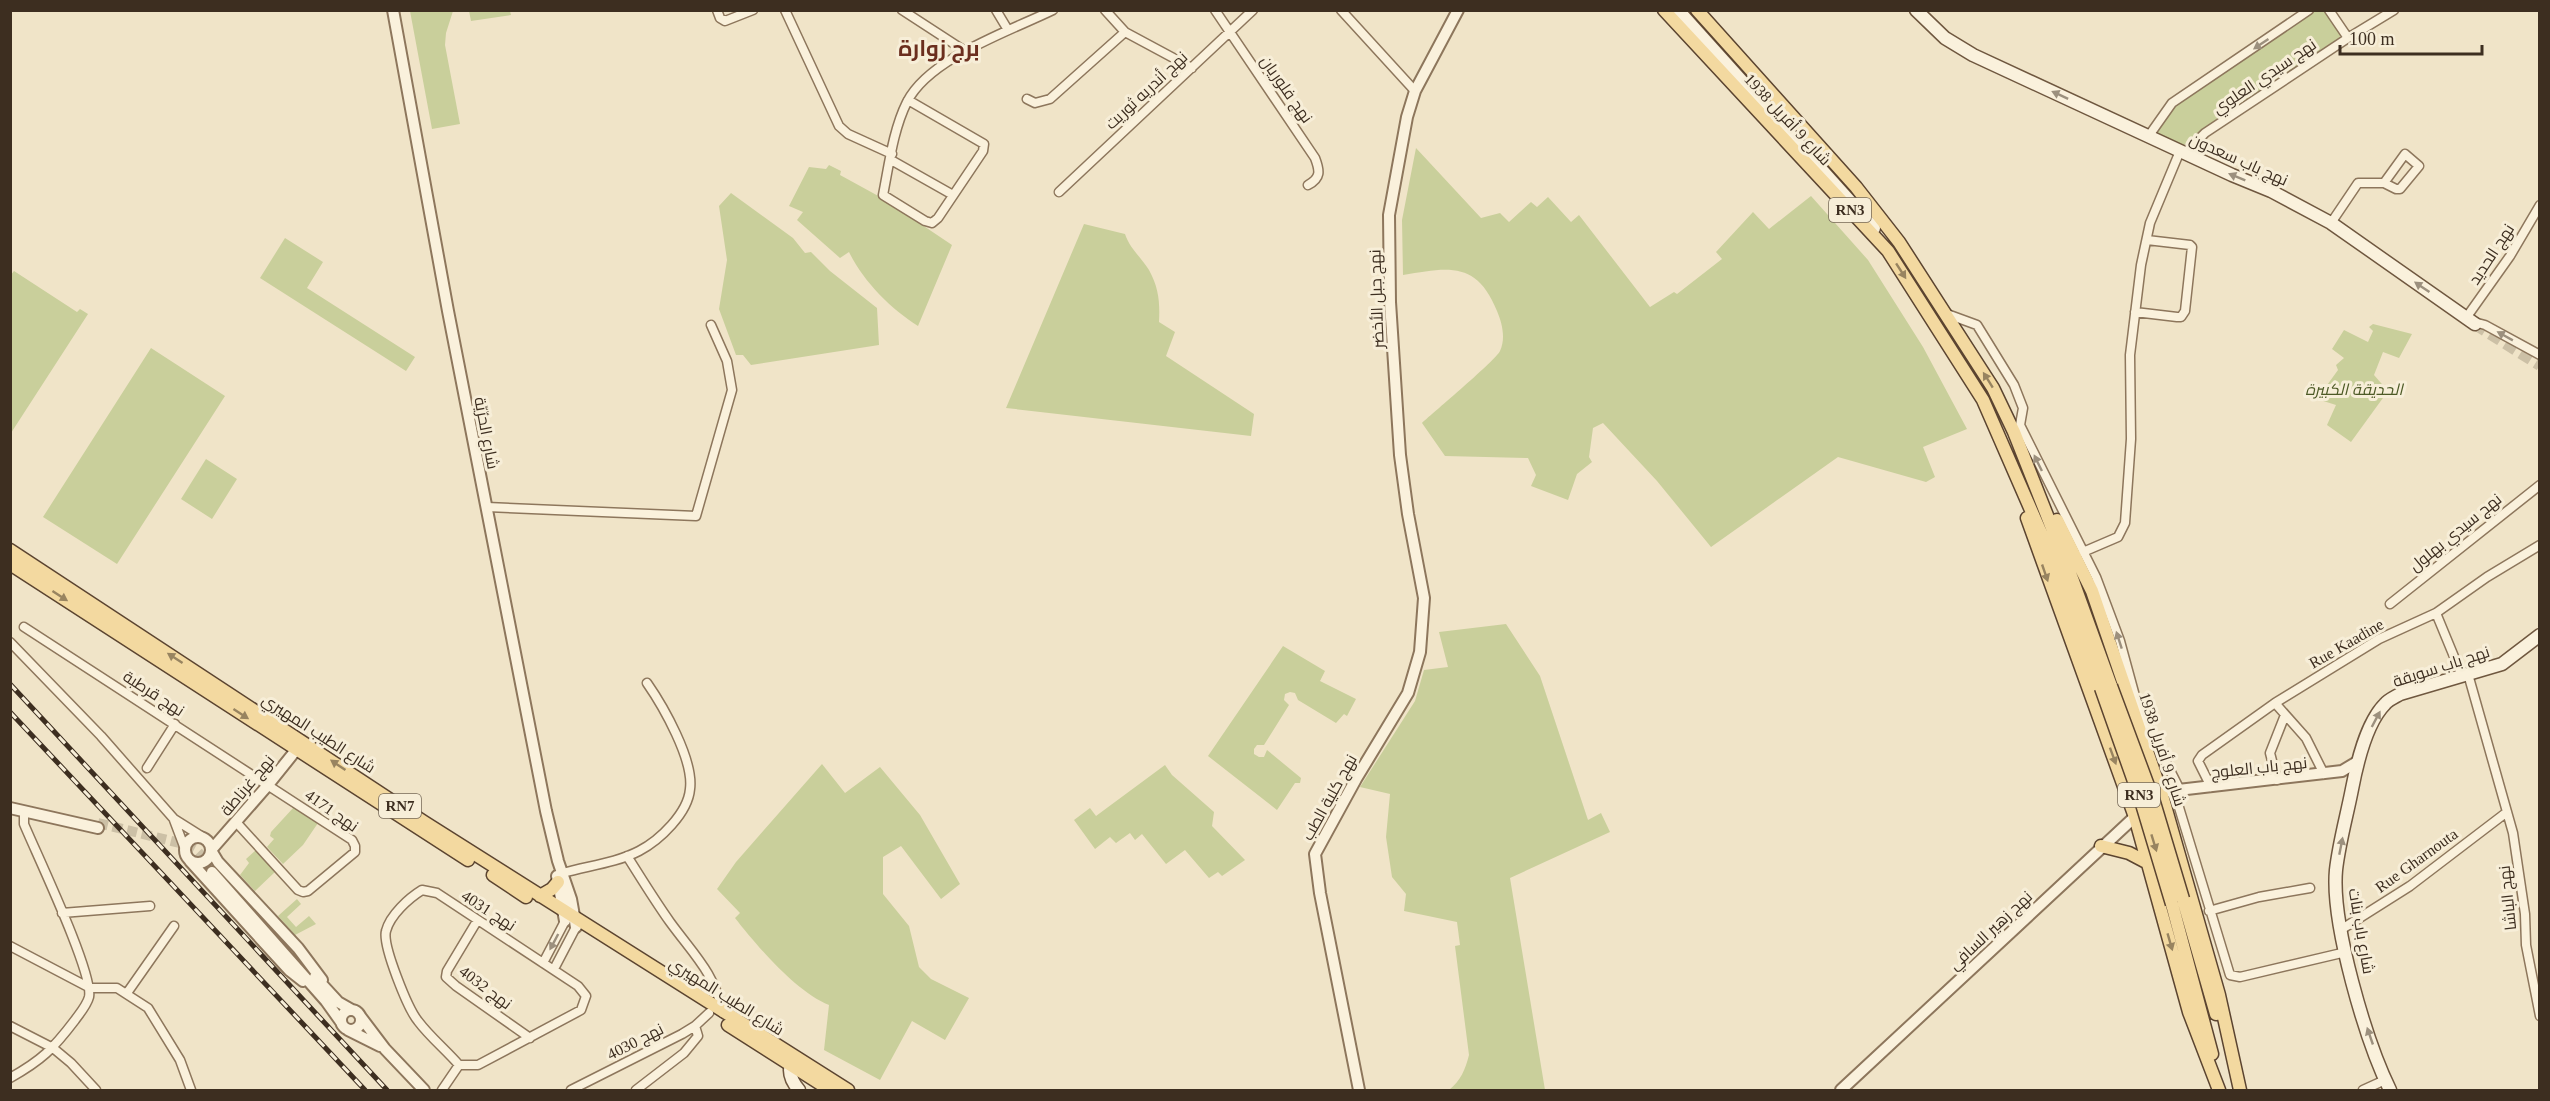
<svg xmlns="http://www.w3.org/2000/svg" width="2550" height="1101" viewBox="0 0 2550 1101" font-family="'Times New Roman',Cairo,serif">
  <style>
    .green { fill: #c9cf9b }
    .lines { fill: none; stroke-linecap: round; stroke-linejoin: round }
    .tertiary-tunnel { stroke: #ccc0a6; stroke-width: 10; stroke-dasharray: 10 5; stroke-linecap: butt }
    .secondary-tunnel { stroke: #ccc0a6; stroke-width: 12; stroke-dasharray: 12 6; stroke-linecap: butt }
    .minor-casing { stroke: #8d765c; stroke-width: 11 }
    .tertiary-casing { stroke: #8d765c; stroke-width: 14 }
    .secondary-casing { stroke: #6f573f; stroke-width: 15 }
    .primary-casing { stroke: #5b4430; stroke-width: 15 }
    .minor { stroke: #faf1dc; stroke-width: 8 }
    .tertiary { stroke: #faf1dc; stroke-width: 10 }
    .secondary { stroke: #faf1dc; stroke-width: 12 }
    .primary { stroke: #f3d9a0; stroke-width: 12 }
    .rail-casing { stroke: #3d2e20; stroke-width: 5 }
    .rail { stroke: #f7eed8; stroke-width: 3; stroke-dasharray: 9; stroke-linecap: butt }
    .primary-bridge-casing { stroke: #5b4430; stroke-width: 15; stroke-linecap: butt }
    .primary-bridge { stroke: #f3d9a0; stroke-width: 12 }
    .oneway { fill: #9c907e }
    .oneway2 { fill: #988460 }
    .labels { text-anchor: middle; stroke-width: 6; stroke-linejoin: round; paint-order: stroke }
    .shield { fill: #f7eed8; stroke: #756857; stroke-width: 1.5 }
    .shield-label { font-size: 15px; font-weight: bold; fill: #3d2e20 }
    .street-label { font-size: 16px; fill: #3d2e20; stroke: #f7eed8 }
    .park-label { font-size: 16px; font-style: italic; fill: #4d5a26; stroke: #f7eed8 }
    .district-label { font-size: 22px; font-weight: bold; fill: #6b2e1e; stroke: #f7eed8 }
  </style>
  <rect width="100%" height="100%" fill="#f0e4c8"/>
  <path class="green" d="M410 11H453L446 33 445 45 460 124 432 129Z
    M469 11H510L511 15 471 21Z
    M2313 11H2325L2345 38 2181 147 2151 133 2172 106Z
    M1416 148 1481 218 1500 213 1509 222 1531 202 1537 207 1548 197 1571 222 1579 215 1650 307 1674 292 1677 294 1722 259 1716 252 1753 212 1769 229 1811 196 1868 260 1923 347 1967 429 1923 447 1935 477 1926 482 1838 457 1711 547 1657 481 1603 423 1593 428 1589 457 1592 462 1577 474 1568 500 1531 486 1536 475 1528 458 1445 456 1422 423C1434 412 1496 360 1500 351 1506 338 1502 323 1497 311 1477 261 1449 267 1403 275L1402 220Z
    M829 165 841 171 840 175 882 198 952 245 918 326C891 309 863 281 849 252L840 258 797 220 803 212 789 206 809 167 826 169Z
    M731 193 793 238 805 253 811 252 830 271 877 308 879 345 751 365 743 355H736L719 309 727 260 719 206Z
    M1084 224 1125 234C1130 249 1141 257 1149 270 1159 288 1160 303 1159 322L1175 332 1166 356 1254 414 1251 436 1006 408Z
    M285 238 323 262 307 288 415 357 406 371 260 278Z
    M14 271 77 312 80 309 88 314 11 433 10 276Z
    M2373 324 2412 334 2399 358 2383 352 2374 375 2388 391 2351 442 2327 425 2336 405 2317 399 2338 370 2336 365 2344 358 2332 349 2344 330 2368 342 2373 331 2369 327Z
    M151 348 225 396 117 564 43 517Z
    M206 459 237 479 212 519 181 499Z
    M1506 624 1540 676 1588 820 1601 813 1610 832 1510 878 1545 1090H1449C1461 1080 1465 1070 1469 1055L1455 946 1460 945 1457 922 1404 911 1406 894 1392 877 1386 837 1390 794 1360 787 1415 701 1424 670 1448 667 1439 632Z
    M1283 646 1325 671 1320 681 1356 699 1347 716 1344 714 1336 723 1298 700 1295 693 1290 692 1285 694 1284 700 1289 705 1264 745H1257L1254 749V754L1259 757H1264L1267 750 1301 778 1300 783H1295L1277 810 1208 756Z
    M822 764 845 793 880 767 920 815 960 884 941 899 901 846 883 857V894L909 926 919 967 931 979 969 998 945 1040 912 1021 880 1080 824 1050 829 1005C796 992 757 946 735 918L740 913 717 889 736 862Z
    M1165 765 1172 775 1214 812 1212 826 1245 860 1222 876 1218 872 1209 878 1185 850 1166 864 1142 834 1135 840 1130 833 1116 843 1110 837 1095 849 1074 820 1090 808 1096 816Z
    M294 807 318 823 303 845 283 864 267 847 274 839 270 836 271 832Z
    M256 850 276 871 255 891 240 875 249 863 246 859Z
    M297 899 301 904 287 917 296 927 309 916 316 924 295 935 278 916Z"/>
  <g class="lines">
    <path class="tertiary-tunnel" d="M98 823 184 844 197 851 215 869"/>
    <path class="secondary-tunnel" d="M2475 324 2540 365"/>
    <defs>
      <path id="minor" d="M717 10 720 18 725 21 753 10
        M785 10 839 126 848 134 892 154
        M902 10 965 51
        M996 10 1008 30
        M1105 10 1125 32 1192 68
        M1215 10 1315 158C1320 171 1321 178 1308 185
        M1341 10 1415 91
        M2329 10 2348 38
        M1027 99 1035 103 1050 99 1125 32
        M908 100 984 144 983 151 938 218 932 223 925 221 883 195C889 165 893 130 907 102 929 58 1010 31 1053 10
        M2148 137 2172 103 2309 10
        M2185 153 2205 133 2348 38 2394 10
        M891 160 953 195
        M1059 192 1253 10
        M2331 223 2358 183H2384L2405 154 2419 166 2400 189H2396L2384 183
        M2135 312 2177 317H2181L2185 311 2192 247 2190 245 2147 240
        M1947 314 1977 325 2014 385 2023 408 2020 425 2096 577 2120 641 2138 707 2180 790
        M2466 318 2510 256 2540 205
        M2470 321 2485 325 2540 355
        M487 507 696 516 732 390 727 361 711 325
        M2083 552 2118 537 2125 523 2131 439 2130 355 2141 265 2150 223 2180 151
        M2390 604 2540 485
        M2436 613 2462 676
        M24 627 352 840 355 846V852L308 891 303 892 298 890 236 822
        M10 642 101 736 174 819 201 836
        M2468 674 2513 833 2525 914 2526 945 2540 1016
        M2275 703 2306 738 2324 774
        M147 768 175 724
        M2277 780 2270 753 2285 715
        M2211 787 2198 761 2202 755 2275 703 2379 639 2436 613 2487 577 2540 545
        M2174 791 2230 975 2240 977 2346 952
        M174 820 185 849
        M627 856C641 878 655 901 670 922 694 955 714 972 723 1013
        M563 873C587 866 616 863 639 851 660 840 688 813 690 789 694 760 663 706 647 683
        M422 890 437 893 578 986 586 996 581 1010 478 1065H459C446 1050 430 1037 418 1021 408 1009 382 945 386 931 390 915 409 898 422 890Z
        M2209 911 2259 897 2310 888
        M62 913 150 906
        M477 921 447 971 446 977 456 986 530 1038
        M2342 929 2410 886 2507 812
        M10 946 90 988H117L148 1008 180 1060 191 1090
        M543 963 565 921
        M554 969 576 927
        M127 993 174 926
        M10 1026 53 1048 71 1063 96 1090
        M10 1078C42 1060 53 1049 75 1020 80 1013 87 1005 89 997 94 974 36 853 24 824V811
        M442 1090 459 1065
        M571 1090 682 1034 695 1026 709 1013
        M636 1090 684 1053 698 1036 695 1026
        M2363 1090 2385 1080"/>
      <path id="tertiary" d="M393 10 448 311 546 811 558 861 571 899 576 927
        M2155 798 2161 792 2342 771 2357 762
        M10 808 98 828
        M185 850a13 13 0 1 1 26 0a13 13 0 1 1-26 0Z
        M212 849 268 785 296 750
        M212 852 218 862 298 948 322 980
        M190 861 289 970 303 981
        M212 872 326 1001 341 1022
        M557 876 565 921
        M315 977 338 1002 352 1010
        M341 1020a10 10 0 1 1 20 0a10 10 0 1 1-20 0Z
        M360 1016 385 1049 424 1090
        M348 1030 380 1046
        M1359 1090 1320 893 1315 854 1356 779 1408 693 1420 652 1424 598 1408 514 1400 455 1390 302 1389 215 1407 117 1415 91 1458 10
        M1841 1090 2139 813"/>
      <path id="secondary" d="M1678 10 1874 228
        M1916 10 1945 38 1973 55 2232 175 2271 191 2331 223 2475 324
        M794 1057C787 1069 790 1080 799 1090
        M2390 1090C2366 1041 2331 924 2336 870 2339 843 2347 815 2352 789 2357 763 2366 723 2385 704 2388 700 2395 697 2400 694L2502 664 2540 635"/>
      <path id="primary" d="M1664 10 1888 251 1983 400 2065 588 2101 688
        M1697 10 1856 187 1899 242 1993 388 2014 432 2073 581 2111 686
        M2027 518 2135 817 2189 1012 2219 1090
        M2057 520 2092 591 2161 792 2219 995 2240 1090
        M10 550 424 822 848 1090
        M10 564 468 860
        M2101 846 2129 853 2148 863
        M493 875 526 897
        M540 896 552 889 558 882
        M2183 899 2216 1014
        M2172 904 2212 1054
        M728 1025 830 1090"/>
    </defs>
    <use href="#minor" class="minor-casing"/>
    <use href="#tertiary" class="tertiary-casing"/>
    <use href="#secondary" class="secondary-casing"/>
    <use href="#primary" class="primary-casing"/>
    <use href="#minor" class="minor"/>
    <use href="#tertiary" class="tertiary"/>
    <use href="#secondary" class="secondary"/>
    <use href="#primary" class="primary"/>
    <defs>
      <path id="rail" d="M10 684 387 1090
        M10 712 365 1090"/>
    </defs>
    <use href="#rail" class="rail-casing"/>
    <use href="#rail" class="rail"/>
    <defs>
      <path id="primary-bridge" d="M2111 686 2153 799 2183 899
        M2101 688 2142 804 2172 904"/>
    </defs>
    <use href="#primary-bridge" class="primary-bridge-casing"/>
    <use href="#primary-bridge" class="primary-bridge"/>
  </g>
  <defs><path id="oneway-solid" d="M-6-.8H1V-3.2L6.5 0L1 3.2V.8H-6Z" transform="scale(1.5)"/></defs>
  <g class="oneway">
    <use href="#oneway-solid" transform="translate(2261 44) rotate(146)"/>
    <use href="#oneway-solid" transform="translate(2060 95) rotate(-155)"/>
    <use href="#oneway-solid" transform="translate(2237 177) rotate(-158)"/>
    <use href="#oneway-solid" transform="translate(2422 287) rotate(-146)"/>
    <use href="#oneway-solid" transform="translate(2505 336) rotate(-151)"/>
    <use href="#oneway-solid" transform="translate(2038 463) rotate(-116)"/>
    <use href="#oneway-solid" transform="translate(2119 640) rotate(-108)"/>
    <use href="#oneway-solid" transform="translate(2376 719) rotate(-62)"/>
    <use href="#oneway-solid" transform="translate(2341 846) rotate(-79)"/>
    <use href="#oneway-solid" transform="translate(554 942) rotate(118)"/>
    <use href="#oneway-solid" transform="translate(2370 1036) rotate(-109)"/>
  </g>
  <g class="oneway2">
    <use href="#oneway-solid" transform="translate(1901 271) rotate(57)"/>
    <use href="#oneway-solid" transform="translate(1988 380) rotate(-122)"/>
    <use href="#oneway-solid" transform="translate(2045 573) rotate(71)"/>
    <use href="#oneway-solid" transform="translate(60 596) rotate(33)"/>
    <use href="#oneway-solid" transform="translate(175 658) rotate(-147)"/>
    <use href="#oneway-solid" transform="translate(241 714) rotate(33)"/>
    <use href="#oneway-solid" transform="translate(2113 756) rotate(70)"/>
    <use href="#oneway-solid" transform="translate(338 765) rotate(-146)"/>
    <use href="#oneway-solid" transform="translate(2154 843) rotate(73)"/>
    <use href="#oneway-solid" transform="translate(2170 942) rotate(74)"/>
  </g>
  <g class="labels">
    <g class="shield">
      <rect x="1829" y="198" width="42" height="24" rx="4.5"/>
      <rect x="2118" y="783" width="42" height="24" rx="4.5"/>
      <rect x="379" y="794" width="42" height="24" rx="4.5"/>
    </g>
    <g class="shield-label">
      <text x="1850" y="215">RN3</text>
      <text x="2139" y="800">RN3</text>
      <text x="400" y="811">RN7</text>
    </g>
    <g class="street-label">
      <text transform="translate(2264 76) rotate(-34)" y="6">نهج سيدي العلوي</text>
      <text transform="translate(1287 89) rotate(55)" y="6">نهج فلوريان</text>
      <text transform="translate(1146 90) rotate(-43)" y="6">نهج أندريه ثوريت</text>
      <text transform="translate(1788 119) rotate(47)" y="6">شارع 9 أفريل 1938</text>
      <text transform="translate(2239 159) rotate(24)" y="6">نهج باب سعدون</text>
      <text transform="translate(2491 254) rotate(-57)" y="6">نهج الحديد</text>
      <text transform="translate(1376 299) rotate(-92)" y="6">نهج جبل الأخضر</text>
      <text transform="translate(487 433) rotate(79)" y="6">شارع الحرّيّة</text>
      <text transform="translate(2455 532) rotate(-39)" y="6">نهج سيدي بهلول</text>
      <text transform="translate(2346 643) rotate(-30)" y="6">Rue Kaadine</text>
      <text transform="translate(2441 666) rotate(-18)" y="6">نهج باب سويقة</text>
      <text transform="translate(154 693) rotate(33)" y="6">نهج قرطبة</text>
      <text transform="translate(319 733) rotate(33)" y="6">شارع الطيب المهيري</text>
      <text transform="translate(2163 749) rotate(72)" y="6">شارع 9 أفريل 1938</text>
      <text transform="translate(2259 767) rotate(-6)" y="6">نهج باب العلوج</text>
      <text transform="translate(247 785) rotate(-50)" y="6">نهج غرناطة</text>
      <text transform="translate(1329 797) rotate(-61)" y="6">نهج كلية الطب</text>
      <text transform="translate(332 810) rotate(35)" y="6">نهج 4171</text>
      <text transform="translate(2416 860) rotate(-36)" y="6">Rue Gharnouta</text>
      <text transform="translate(2507 898) rotate(-96)" y="6">نهج الباشا</text>
      <text transform="translate(489 910) rotate(33)" y="6">نهج 4031</text>
      <text transform="translate(1990 930) rotate(-43)" y="6">نهج زهير السافي</text>
      <text transform="translate(2362 931) rotate(80)" y="6">شارع باب بنات</text>
      <text transform="translate(486 987) rotate(37)" y="6">نهج 4032</text>
      <text transform="translate(727 996) rotate(32)" y="6">شارع الطيب المهيري</text>
      <text transform="translate(635 1041) rotate(-27)" y="6">نهج 4030</text>
    </g>
    <g class="park-label">
      <text x="2354" y="395">الحديقة الكبيرة</text>
    </g>
    <g class="district-label">
      <text x="939" y="56">برج زوارة</text>
    </g>
  </g>
  <rect width="2550" height="1101" fill="none" stroke="#3d2e20" stroke-width="24"/>
  <path d="M2340 45v9h142v-9" fill="none" stroke="#3d2e20" stroke-width="3"/>
  <text x="2349" y="45" font-size="18" fill="#3d2e20" stroke="#f7eed8" stroke-width="4.5" paint-order="stroke">100 m</text>
</svg>
